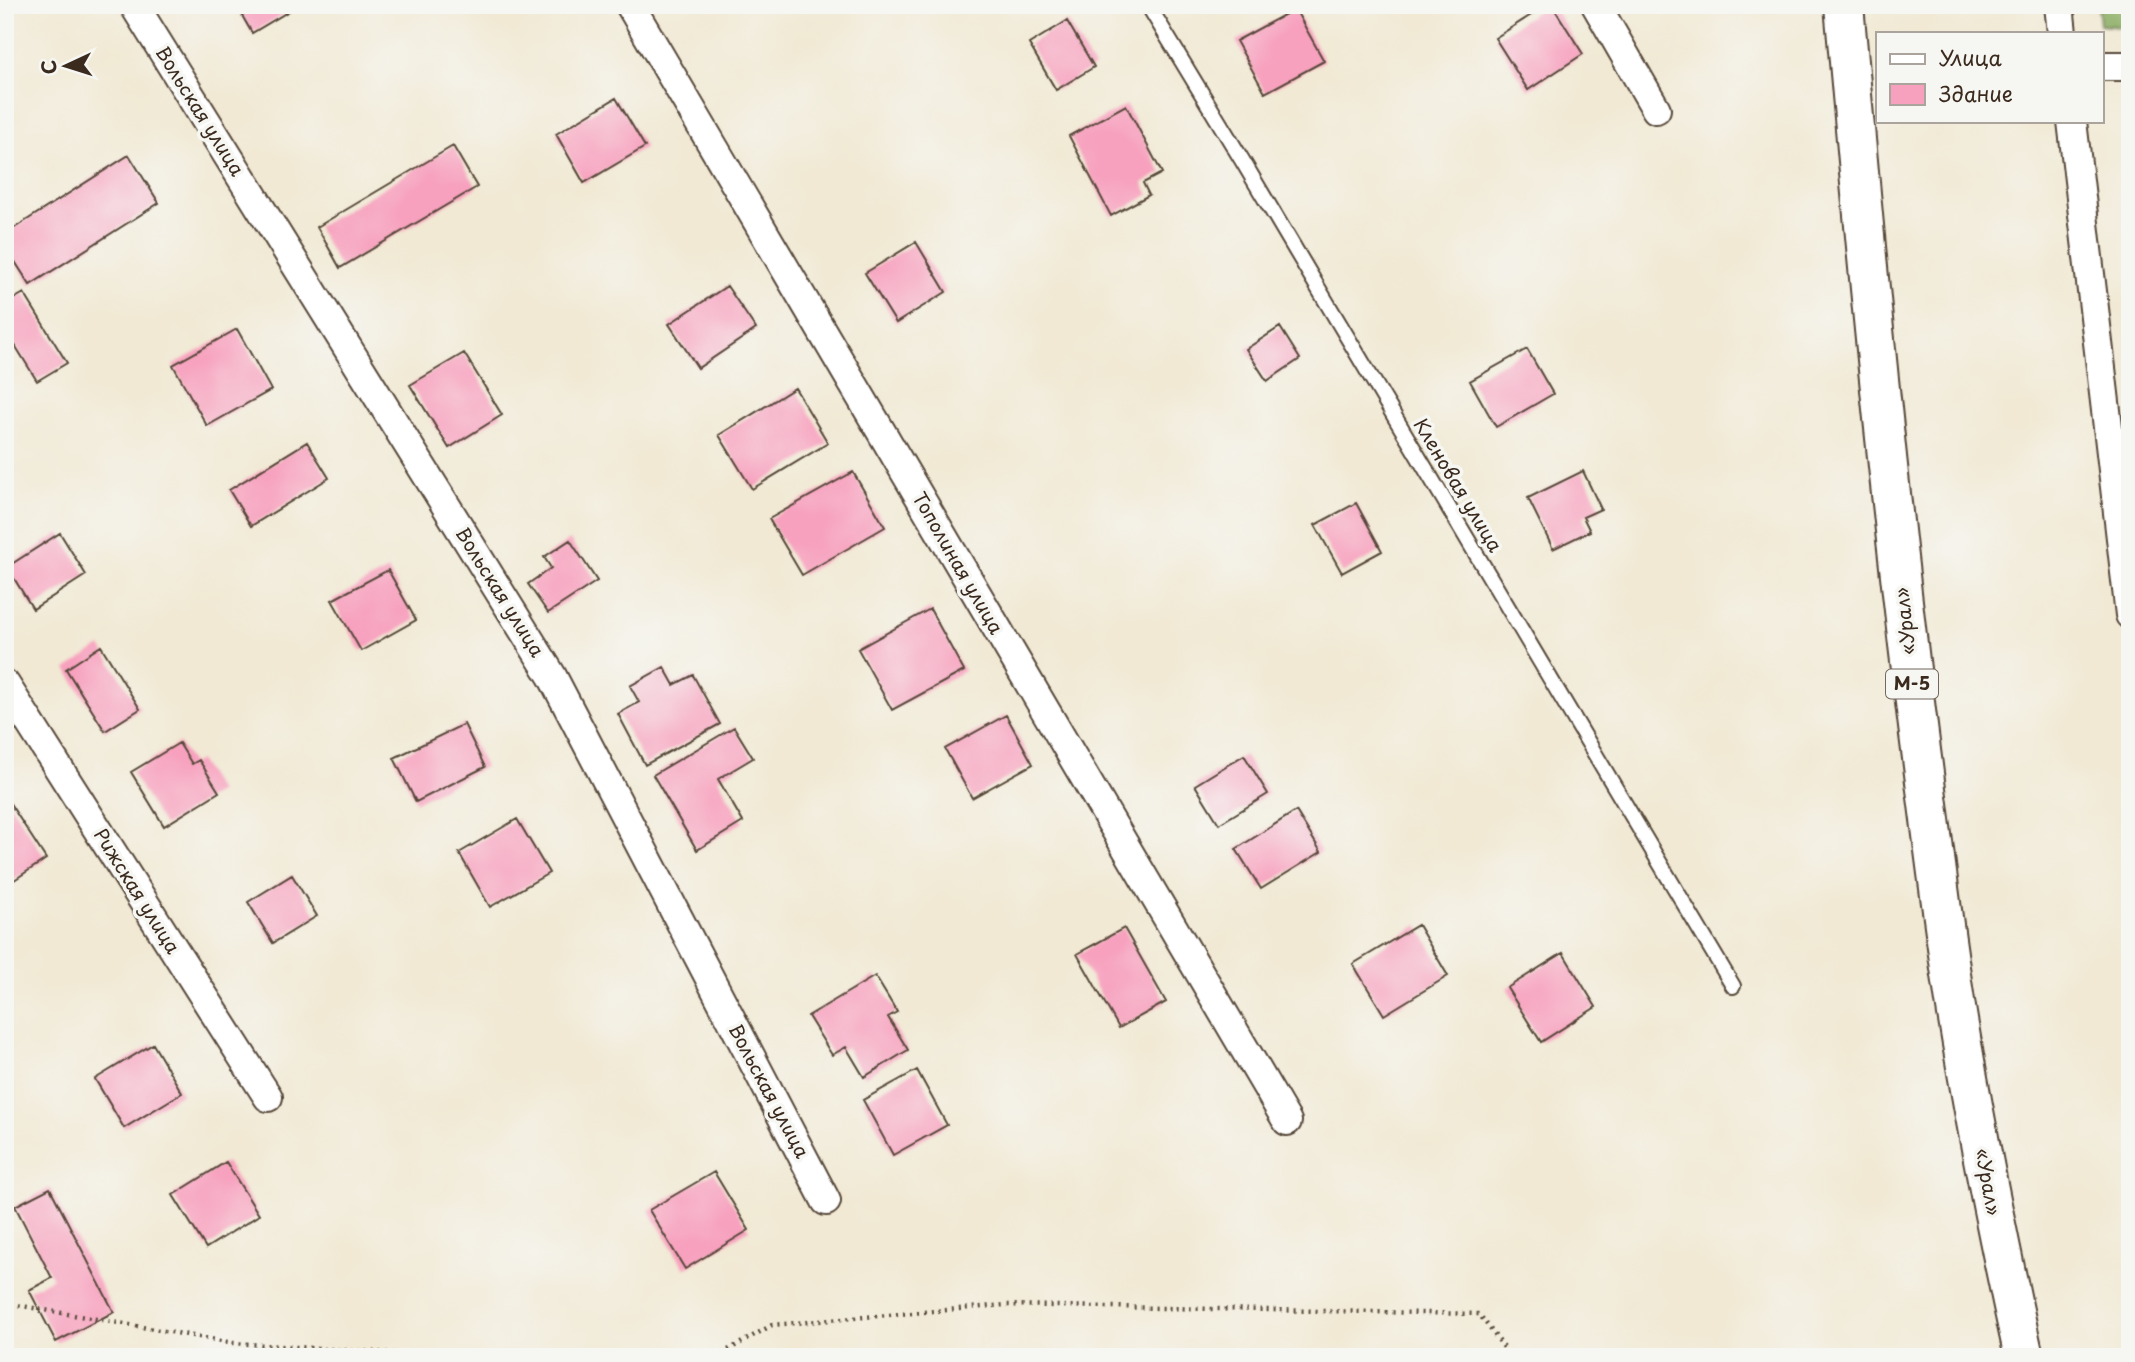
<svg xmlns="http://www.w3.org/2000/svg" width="2135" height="1362" viewBox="0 0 2135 1362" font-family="'Playpen Sans',sans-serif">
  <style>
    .forest { fill: #88ac61; stroke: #626b40; stroke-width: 2 }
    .building { fill: #f7a1be }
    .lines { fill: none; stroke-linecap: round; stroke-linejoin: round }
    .service-casing { stroke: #564739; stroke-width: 18 }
    .minor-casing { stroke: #564739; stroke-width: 32 }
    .trunk-casing { stroke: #564739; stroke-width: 42 }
    .path { stroke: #564739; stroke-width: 4.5; stroke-dasharray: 2 5; stroke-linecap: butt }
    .service { stroke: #fff; stroke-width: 14 }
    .minor { stroke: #fff; stroke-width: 28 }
    .trunk { stroke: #fff; stroke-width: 38 }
    .labels { text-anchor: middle; stroke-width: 7; stroke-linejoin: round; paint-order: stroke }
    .shield { fill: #f6f6f2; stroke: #73675e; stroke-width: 2 }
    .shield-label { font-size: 18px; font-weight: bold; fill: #3b2a1e }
    .street-label { font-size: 19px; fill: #3b2a1e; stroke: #f6f6f2 }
  </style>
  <rect width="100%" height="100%" fill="#f6f6f2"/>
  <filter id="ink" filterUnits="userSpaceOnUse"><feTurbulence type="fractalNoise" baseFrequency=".0143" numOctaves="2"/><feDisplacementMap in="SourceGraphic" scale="14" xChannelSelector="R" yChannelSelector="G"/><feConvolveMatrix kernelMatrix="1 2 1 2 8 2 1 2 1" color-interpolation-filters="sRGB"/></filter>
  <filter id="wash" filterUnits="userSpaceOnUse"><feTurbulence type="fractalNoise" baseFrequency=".00686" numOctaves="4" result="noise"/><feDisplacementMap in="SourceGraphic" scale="28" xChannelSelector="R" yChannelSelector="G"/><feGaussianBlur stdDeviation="1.57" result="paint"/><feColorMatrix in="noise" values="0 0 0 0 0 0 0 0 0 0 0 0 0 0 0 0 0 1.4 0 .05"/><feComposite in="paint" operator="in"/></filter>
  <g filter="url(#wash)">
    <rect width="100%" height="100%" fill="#f1e9d4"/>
    <path class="forest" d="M2098 5H2130V28L2100 25Z"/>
    <g id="blocks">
      <path class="building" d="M236 5H299L252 33Z
        M1547 5H1552L1583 54 1528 90 1495 38Z
        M1295 9 1324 61 1265 93 1236 41Z
        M1067 21 1094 67 1056 90 1029 44Z
        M616 98 645 147 584 183 556 134Z
        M1126 105 1162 173 1143 183 1149 195 1111 216 1069 136Z
        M453 146 477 187 340 268 317 227Z
        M129 155 159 203 30 285 5 246V234Z
        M916 242 946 292 896 323 865 273Z
        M727 286 756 329 698 368 669 324Z
        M24 293 67 363 37 381 5 329V304Z
        M1280 327 1300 359 1267 381 1246 349Z
        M237 329 271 390 207 426 173 365Z
        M1527 349 1553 394 1496 427 1470 381Z
        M464 353 502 415 449 448 410 385Z
        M795 388 828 443 752 489 719 435Z
        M307 442 329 478 251 526 229 490Z
        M1583 471 1601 509 1583 517 1590 531 1553 549 1528 498Z
        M853 472 885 527 802 575 769 519Z
        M1356 503 1382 551 1342 573 1315 525Z
        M60 533 86 575 33 609 7 567Z
        M570 540 597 581 548 613 528 584 551 568 544 557Z
        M388 570 416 620 361 651 332 600Z
        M930 609 964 671 892 710 858 649Z
        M101 646 140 709 105 731 66 669Z
        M664 667 674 685 693 675 720 724 645 765 618 714 639 702 630 686Z
        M1006 715 1033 764 972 798 945 749Z
        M464 724 485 767 416 802 394 758Z
        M734 727 753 758 718 779 743 822 697 850 653 775Z
        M179 743 192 764 199 760 219 792 164 826 131 772Z
        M1244 755 1268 794 1219 824 1195 785Z
        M9 802 46 859 5 886V805Z
        M1296 811 1321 852 1261 889 1236 849Z
        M517 819 549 873 490 907 459 853Z
        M292 875 317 916 273 943 248 902Z
        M1418 925 1448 976 1384 1015 1353 964Z
        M1124 928 1166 1002 1119 1028 1077 954Z
        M1563 953 1596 1007 1541 1042 1507 988Z
        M875 976 897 1012 888 1017 908 1050 864 1077 846 1047 832 1055 808 1016Z
        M153 1044 182 1093 124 1128 95 1079Z
        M917 1070 947 1125 893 1155 863 1100Z
        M226 1162 259 1215 206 1248 173 1195Z
        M714 1172 749 1230 685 1269 649 1210Z
        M50 1188 114 1312 56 1342 29 1290 52 1278 15 1206Z"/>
    </g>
  </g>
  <g filter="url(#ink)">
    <use href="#blocks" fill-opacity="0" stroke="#564739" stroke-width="2"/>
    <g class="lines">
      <defs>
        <path id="service" d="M1148 5 1242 160 1733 986"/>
        <path id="minor" d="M134 5 552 676 826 1201
          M630 5 1287 1121
          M1596 5 1656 109
          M2059 5 2062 33
          M2102 66H2130
          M2072 121 2130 615
          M5 684 268 1097"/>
        <path id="trunk" d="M1844 5C1867 267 1892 529 1926 789 1936 864 1945 939 1957 1014 1976 1129 1999 1243 2024 1357"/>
      </defs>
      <use href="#service" class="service-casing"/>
      <use href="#minor" class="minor-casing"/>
      <use href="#trunk" class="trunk-casing"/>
      <path class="path" d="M5 1303 233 1343 456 1357
        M716 1357 772 1325 1005 1305 1479 1314 1511 1357"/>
      <use href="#service" class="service"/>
      <use href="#minor" class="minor"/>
      <use href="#trunk" class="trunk"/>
    </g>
  </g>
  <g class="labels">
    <rect class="shield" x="1886" y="669.5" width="52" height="29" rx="5"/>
    <g class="shield-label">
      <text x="1912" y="690">М-5</text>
    </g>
    <g class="street-label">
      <text transform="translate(200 111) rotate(58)" y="7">Вольская улица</text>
      <text transform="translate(1458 485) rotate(59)" y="7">Кленовая улица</text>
      <text transform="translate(958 563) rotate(60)" y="7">Тополиная улица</text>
      <text transform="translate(500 592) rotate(58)" y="7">Вольская улица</text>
      <text transform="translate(1905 621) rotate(-96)" y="7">«Урал»</text>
      <text transform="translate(137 891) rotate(58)" y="7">Рижская улица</text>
      <text transform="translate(769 1091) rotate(62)" y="7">Вольская улица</text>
      <text transform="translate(1988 1182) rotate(80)" y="7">«Урал»</text>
    </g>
  </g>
  <rect width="2135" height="1362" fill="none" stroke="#f6f6f2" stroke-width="28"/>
  <rect x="1876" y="32" width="228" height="91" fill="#f6f6f2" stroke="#aba49d" stroke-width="2"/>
  <rect x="1890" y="54" width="35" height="10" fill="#ffffff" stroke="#aba49d" stroke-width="2"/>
  <text x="1939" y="66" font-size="21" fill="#3b2a1e">Улица</text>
  <rect x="1890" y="84" width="35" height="21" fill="#f7a1be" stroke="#aba49d" stroke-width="2"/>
  <text x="1939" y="102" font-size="21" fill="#3b2a1e">Здание</text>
  <g transform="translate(66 66) rotate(266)" stroke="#f6f6f2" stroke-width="5" paint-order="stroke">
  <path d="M0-5L12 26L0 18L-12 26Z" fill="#3b2a1e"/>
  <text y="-10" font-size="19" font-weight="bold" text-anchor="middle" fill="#3b2a1e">С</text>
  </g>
</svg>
